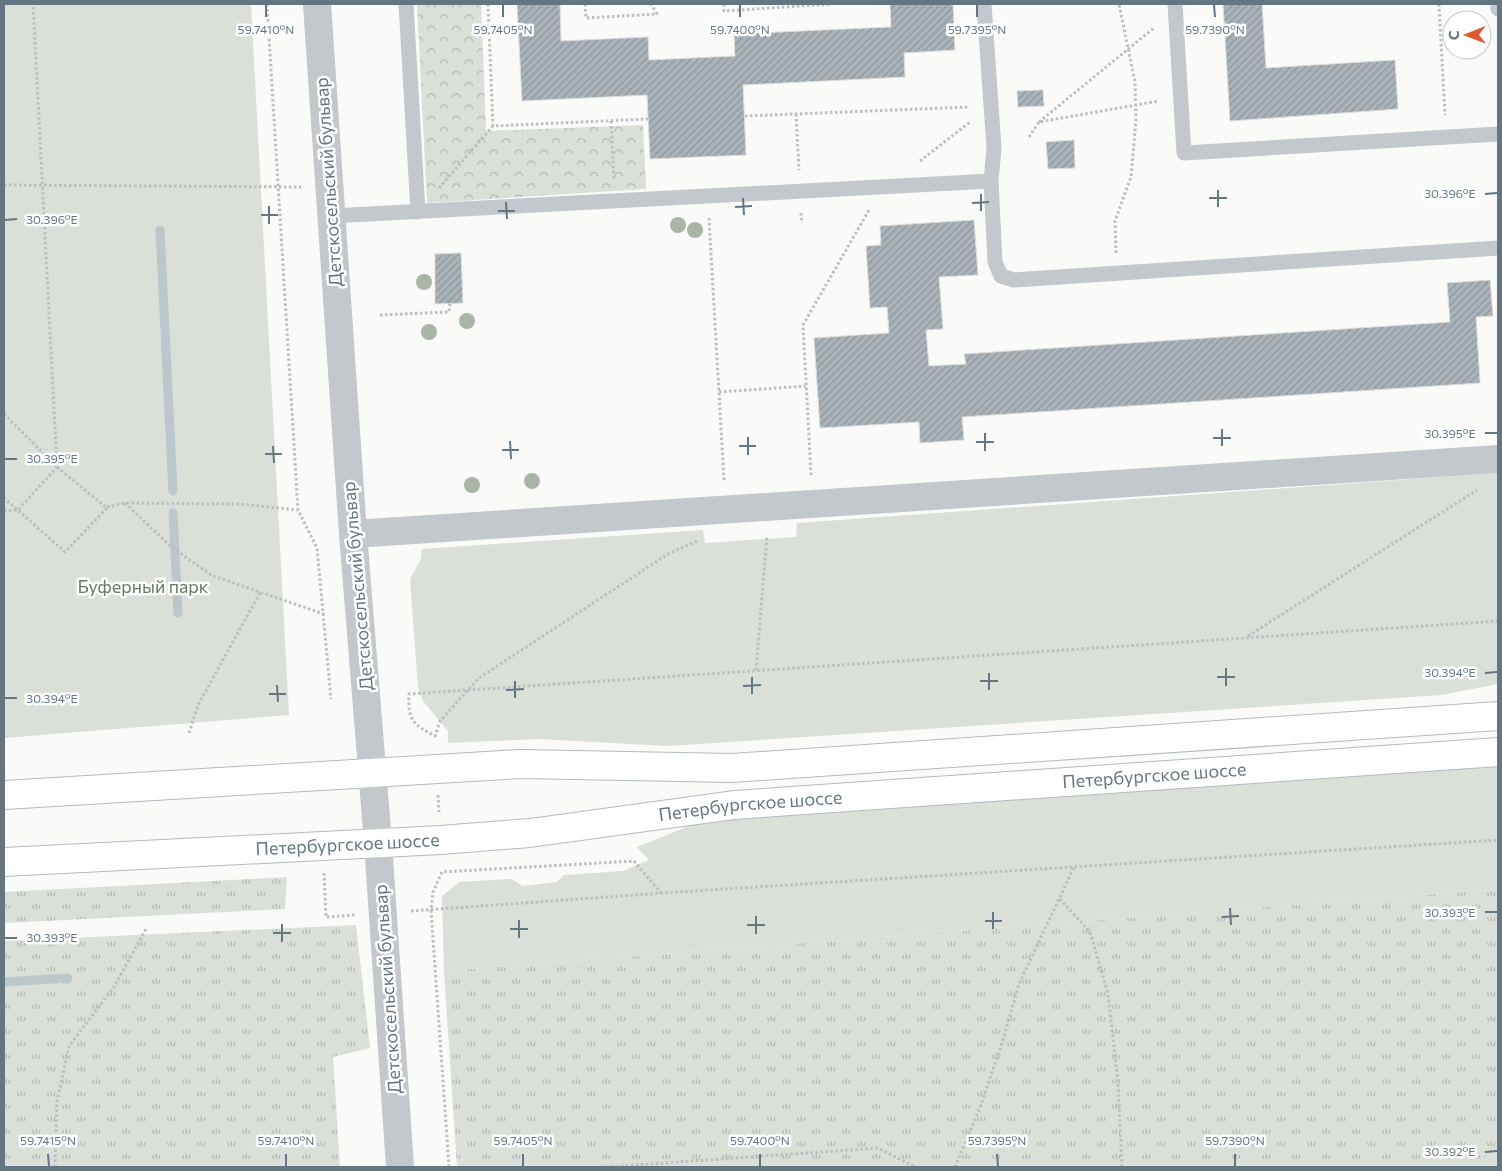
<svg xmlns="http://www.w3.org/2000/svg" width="1502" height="1171" viewBox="0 0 1502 1171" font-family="Commissioner,sans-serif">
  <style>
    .grass { fill: url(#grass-tufts) }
    .forest { fill: url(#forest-crowns) }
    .park { fill: #dadfd7 }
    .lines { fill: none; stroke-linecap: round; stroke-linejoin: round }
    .stream { stroke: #bbc7cb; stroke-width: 9 }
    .building { fill: url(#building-hatch); stroke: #dcdcda }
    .secondary-casing { stroke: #b3babf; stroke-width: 30 }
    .path { stroke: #bbbfc2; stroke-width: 3; stroke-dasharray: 2.5 2.5; stroke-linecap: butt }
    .lane { stroke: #c3c8cc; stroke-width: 15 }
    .street { stroke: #c3c8cc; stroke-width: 28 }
    .secondary { stroke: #fff; stroke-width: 28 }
    .tree { fill: #aab4a7 }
    .ticks { fill: none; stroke: #657683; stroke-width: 2 }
    .labels { text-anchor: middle; stroke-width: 5; stroke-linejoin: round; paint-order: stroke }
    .street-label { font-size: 18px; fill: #657683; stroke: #fff }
    .park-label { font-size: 18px; fill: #687a64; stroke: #fff }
    .ticks-label { font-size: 12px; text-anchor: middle; fill: #657683; stroke: #fff; stroke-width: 5; stroke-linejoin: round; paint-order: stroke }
  </style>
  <defs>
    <pattern id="grass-tufts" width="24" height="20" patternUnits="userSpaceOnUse" patternTransform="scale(1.25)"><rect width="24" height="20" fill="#dadfd7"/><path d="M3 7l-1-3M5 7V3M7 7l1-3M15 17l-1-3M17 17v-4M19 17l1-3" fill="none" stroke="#b4b9b4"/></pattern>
    <pattern id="forest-crowns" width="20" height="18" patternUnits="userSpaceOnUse" patternTransform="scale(1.25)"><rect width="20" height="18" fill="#dadfd7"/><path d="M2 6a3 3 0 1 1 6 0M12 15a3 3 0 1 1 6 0" fill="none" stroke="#b4b9b4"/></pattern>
    <pattern id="building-hatch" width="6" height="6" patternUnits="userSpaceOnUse" patternTransform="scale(1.25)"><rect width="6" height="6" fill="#aab3b9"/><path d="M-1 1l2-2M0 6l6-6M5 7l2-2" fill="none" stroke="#8e969c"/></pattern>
  </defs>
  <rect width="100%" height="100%" fill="#fafaf8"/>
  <path class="grass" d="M287 877 285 909 4 923V892Z
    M1498 889V1167H457L444 971Z
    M356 925 370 1048 333 1057 340 1167H4V941Z"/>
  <path class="forest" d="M417 4H481L486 131 643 125 646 189 427 203Z"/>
  <path class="park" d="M4 4H251L289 715 4 738Z
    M1498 473V684L1441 695 668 746 539 739 448 743V731L423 701 418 688 410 579 421 559 422 549 703 530 705 543 796 537 797 523Z
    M1498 765V889L444 971 442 896 459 882 511 879 523 886 557 882 564 875 623 871 649 860 637 847 704 820Z"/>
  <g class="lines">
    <path class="stream" d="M160 230 173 491
      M173 513 178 613
      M4 982 68 978"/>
  </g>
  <path class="building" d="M517 4H560L561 41 648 37 649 60 735 56 734 34 891 27 890 4H953L955 50 904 53 905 77 743 85 746 155 650 159 647 95 522 101Z
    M1223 4H1262L1266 68 1395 60 1398 109 1230 121Z
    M1043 90 1044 106 1018 107 1017 91Z
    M1074 140 1075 168 1048 169 1046 142Z
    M974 220 978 275 939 277 943 329 926 330 929 366 966 364 964 354 1450 322 1447 283 1490 280 1493 316 1476 317 1480 383 962 417 964 440 920 443 919 422 820 428 814 338 889 333 887 307 870 308 866 246 881 245 880 226Z
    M461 253 463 303 435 304V254Z"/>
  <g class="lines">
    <defs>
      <g id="secondary">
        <path d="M4 795 520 764 732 768 1498 716"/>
        <path id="s1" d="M4 862 441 840 530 833 734 805 1498 752"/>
      </g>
    </defs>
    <use href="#secondary" class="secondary-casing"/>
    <path class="path" d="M267 4 298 510 317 548 331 699
      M488 4 493 126 648 119
      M585 4 586 18 657 14 651 4
      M724 4V11L832 4
      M1439 4 1445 115
      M796 114 799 170
      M745 116 969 107
      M611 121 614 181
      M1039 122 1155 27
      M1029 137 1039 122 1159 101
      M920 161 970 122
      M4 185 301 187
      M439 188 493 126
      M801 213 802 223
      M709 218 724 481
      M1116 253 1115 221 1131 177 1136 120 1135 82 1119 4
      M380 315 449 312 450 303
      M719 392 806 386
      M4 414 57 467 107 508 65 552 4 498
      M811 475 803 325 869 210
      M125 503 166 542 188 559 213 576 324 614
      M107 507 125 503 238 504 298 510
      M4 511 18 510 57 467 33 4
      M697 541 668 554 479 678 440 721 435 736C412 724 408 720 409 694L468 690 1498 621
      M1248 636 1477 490
      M756 670 767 536
      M189 733 198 705 261 591
      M438 795 439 812
      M324 873 326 917 356 915
      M1060 899 1090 932 1108 994 1118 1082 1122 1167
      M411 911 662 893 1498 840
      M55 1167 57 1101 69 1046 114 987 147 927
      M449 1167 431 910 433 892 442 872 634 861 661 893
      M606 1167 878 1148 915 1167
      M955 1167 981 1105 1002 1043 1019 984 1074 867"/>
    <path class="lane" d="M406 4 418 212
      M984 4 994 148 991 181 995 262 1001 276 1014 280 1498 248
      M1175 4 1184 153 1498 134
      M1498 4V9
      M331 216 991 181"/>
    <path class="street" d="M317 4 353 534 378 843 400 1167
      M353 534 1498 459"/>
    <use href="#secondary" class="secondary"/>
  </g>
  <g class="tree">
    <circle cx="678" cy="225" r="8"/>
    <circle cx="695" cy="230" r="8"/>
    <circle cx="424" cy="282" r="8"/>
    <circle cx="467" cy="321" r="8"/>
    <circle cx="429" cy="332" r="8"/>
    <circle cx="532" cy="481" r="8"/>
    <circle cx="472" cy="485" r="8"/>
  </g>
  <path class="ticks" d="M266 5V17M503 5V17M740 5V17M977 5V17M1214 5 1215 17M1218 190V207M981 194V211M1485 194 1497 193M743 198 744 215M1209 198H1227M506 202 507 219M972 203 989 202M269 206V224M735 207 752 206M498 211H515M261 215H278M5 220 17 219M1222 429V446M985 433V451M1485 433H1497M748 437V455M1213 438H1231M510 441 511 459M976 442H994M273 446 274 463M739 446H756M502 450H519M265 454H282M5 459H17M1226 668V686M989 673V690M1485 673 1497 672M752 677V694M1217 677H1235M515 681V698M980 681H998M277 685 278 702M743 686 761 685M506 690 524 689M269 694H286M5 698H17M1230 908 1231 925M993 912V929M1485 912H1497M756 916V934M1222 917 1239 916M519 920V938M985 921H1002M282 924V942M747 925H765M510 929H528M273 933H291M5 938H17M1485 1152 1497 1151M48 1154 49 1166M286 1154V1166M523 1154V1166M760 1154V1166M997 1154 998 1166M1235 1154V1166"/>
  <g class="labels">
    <g class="street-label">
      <text transform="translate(329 182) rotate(-94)" y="6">Детскосельский бульвар</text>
      <text transform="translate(358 586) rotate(-95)" y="6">Детскосельский бульвар</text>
      <text dy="6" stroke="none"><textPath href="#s1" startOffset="1154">Петербургское шоссе</textPath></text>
      <text dy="6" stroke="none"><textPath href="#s1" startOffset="749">Петербургское шоссе</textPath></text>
      <text dy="6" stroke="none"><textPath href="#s1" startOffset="344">Петербургское шоссе</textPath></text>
      <text transform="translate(388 989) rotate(-94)" y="6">Детскосельский бульвар</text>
    </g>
    <g class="park-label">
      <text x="143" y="593">Буферный парк</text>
    </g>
  </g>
  <g class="ticks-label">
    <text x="266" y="34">59.7410°N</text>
    <text x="503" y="34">59.7405°N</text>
    <text x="740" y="34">59.7400°N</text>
    <text x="977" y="34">59.7395°N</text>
    <text x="1215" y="34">59.7390°N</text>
    <text x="1450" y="198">30.396°E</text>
    <text x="52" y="224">30.396°E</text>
    <text x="1450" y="438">30.395°E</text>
    <text x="52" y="463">30.395°E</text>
    <text x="1450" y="677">30.394°E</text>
    <text x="52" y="703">30.394°E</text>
    <text x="1450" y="917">30.393°E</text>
    <text x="52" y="942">30.393°E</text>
    <text x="48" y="1145">59.7415°N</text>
    <text x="286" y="1145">59.7410°N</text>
    <text x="523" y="1145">59.7405°N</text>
    <text x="760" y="1145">59.7400°N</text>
    <text x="997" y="1145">59.7395°N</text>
    <text x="1235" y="1145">59.7390°N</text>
    <text x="1450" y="1156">30.392°E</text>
  </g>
  <rect width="1502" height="1171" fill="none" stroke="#657683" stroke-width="10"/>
  <g transform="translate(1467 35) rotate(269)"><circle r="24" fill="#ffffff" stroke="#c1c8cd"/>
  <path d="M0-4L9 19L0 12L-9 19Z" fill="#e4572e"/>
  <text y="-8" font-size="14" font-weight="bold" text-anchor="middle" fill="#657683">С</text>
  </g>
</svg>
